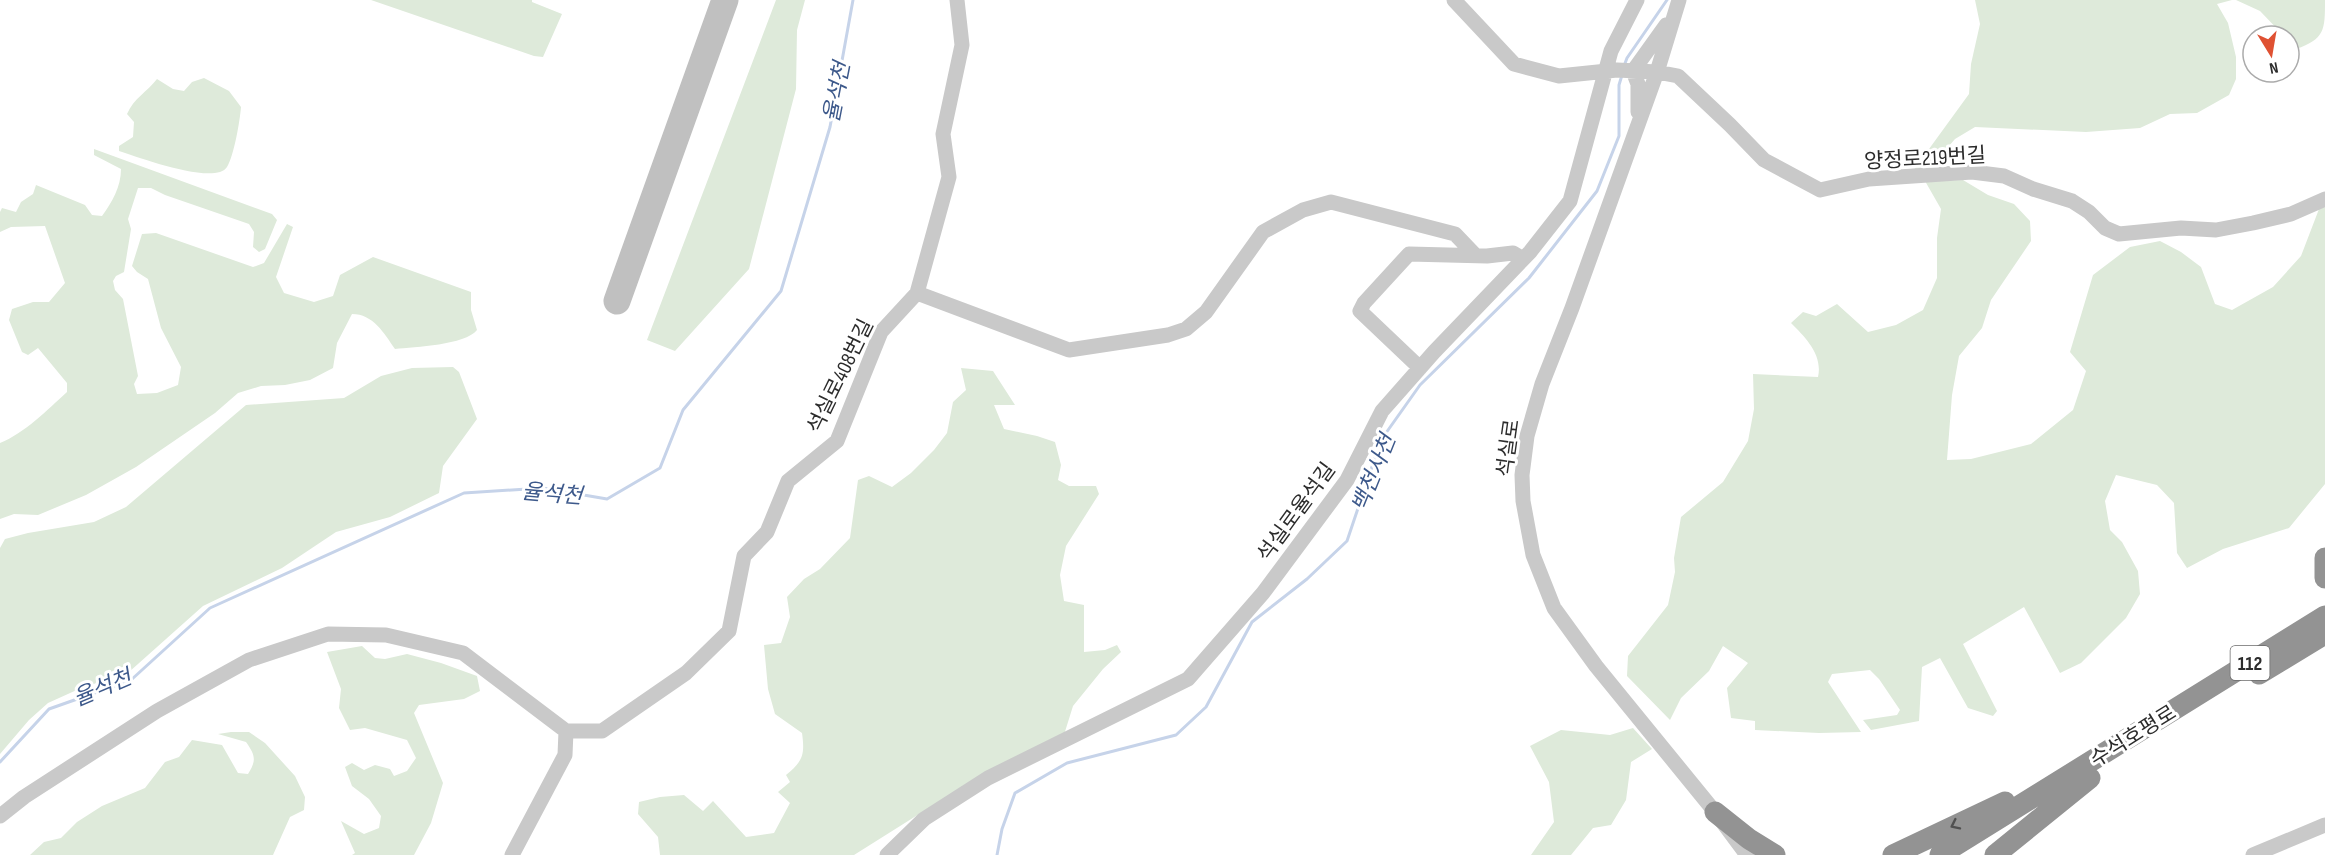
<svg xmlns="http://www.w3.org/2000/svg" width="2325" height="855" viewBox="0 0 2325 855" font-family="'Sofia Sans Condensed','Noto Sans KR',sans-serif">
  <style>
    .green { fill: #deeada }
    .lines { fill: none; stroke-linecap: round; stroke-linejoin: round }
    .stream { stroke: #c6d3e9; stroke-width: 3 }
    .taxiway { stroke: #c0c0c0; stroke-width: 27 }
    .minor { stroke: #c9c9c9; stroke-width: 15 }
    .highway { stroke: #939393; stroke-width: 21 }
    .oneway { stroke: #505050 }
    .labels { text-anchor: middle; stroke-width: 6; stroke-linejoin: round; paint-order: stroke }
    .shield { fill: #fff; stroke: #6b6b6b; stroke-width: 1.5 }
    .shield-label { font-size: 20px; font-weight: bold; fill: #2c2c2c }
    .street-label { font-size: 21px; fill: #2c2c2c; stroke: #fff }
    .water-label { font-size: 22px; font-style: italic; fill: #3d598b; stroke: #fff }
  </style>
  <rect width="100%" height="100%" fill="#fff"/>
  <path class="green" d="M371 0H532V2L562 14 543 57 534 56Z
    M776 0H805L797 30 796 89 749 269 675 351 647 340Z
    M1975 0H2232L2217 4 2228 23 2236 57V79L2229 95 2197 113 2170 114 2140 128 2086 132 1975 127 1955 139 1942 154 1941 166 1913 171 1969 94 1971 64 1980 24Z
    M2236 0H2325C2325 30 2325 39 2296 49L2289 42V36H2284L2260 11Z
    M204 78 229 91 241 107C240 120 234 156 227 167 215 186 138 157 119 151V146L133 137 134 122 127 114C134 98 147 92 157 79L173 89 184 91 192 82Z
    M94 149 272 214 277 220 265 249 259 252 253 247 254 232 249 224 165 195 151 188H138L128 219 131 229 124 272 116 276 113 281 115 290 123 299 138 376 134 384 137 394 157 393 178 385 181 367 161 328 148 279 137 272 132 266 142 234 156 233 253 267 264 263 287 224 293 227 276 277 284 293 314 302 333 296 340 275 373 257 471 292V310L477 330C465 345 415 347 395 349 384 333 373 314 352 314L337 343 333 368 310 380 285 385 261 386 238 393 215 413 136 467 86 495 38 515 14 514 0 519V443C25 433 47 410 67 392V383L38 348 28 355 22 352 9 320 12 309 33 302H49L65 283 45 226 11 227 0 232V212L2 208 16 212 21 202 33 194 36 185 85 205 92 215 102 216C112 202 121 187 121 169L94 155Z
    M1963 180 1988 195 2014 204 2030 221 2031 241 1991 300 1982 328 1959 356 1952 395 1947 460 1971 459 2031 444 2073 410 2086 371 2070 352 2093 275 2130 247 2160 241 2181 252 2201 267 2215 304 2232 310 2273 287 2301 256 2319 209 2325 207V484L2289 528 2223 549 2187 568 2177 553 2174 503 2157 485 2116 475 2105 501 2110 530 2122 542 2138 571 2140 594 2126 618 2081 663 2060 673 2024 607 1963 644 1997 711 1993 716 1968 708 1940 658 1922 667 1919 721 1871 730 1863 720 1897 715 1900 710 1879 679 1870 670 1832 674 1828 682 1861 732 1819 733 1755 730V721L1731 718 1727 688 1748 663 1723 646 1709 671 1681 698 1670 720 1627 676 1628 656 1668 605 1675 572 1674 558 1681 517 1723 482 1748 441 1754 409 1753 374 1818 377C1823 355 1806 338 1791 323L1803 312 1816 316 1837 304 1868 332 1896 325 1923 310 1937 278V238L1941 209 1925 181Z
    M453 367 459 372 477 419 443 466 439 493 390 517 336 532 282 568 203 606 129 672 79 689 48 703 29 720 0 754V548L5 539 28 533 94 522 126 507 246 405 344 398 381 376 412 368Z
    M961 368 993 371 1015 405H994L1004 429 1037 436 1055 442 1061 465 1058 480 1069 486H1096L1099 494 1066 546 1060 575 1064 601 1084 605V652L1105 650 1117 645 1121 652 1103 669 1073 706 1063 738 978 777 854 855H660L658 837 638 814 639 802 660 797 684 795 703 811 713 801 746 837 774 833 790 803 778 792 790 782 786 775C803 761 805 755 802 733L775 714 768 689 764 645 781 643 790 617 787 597 804 579 820 569 850 538 858 480 869 476 892 487 911 473 934 450 947 433 953 402 966 390Z
    M362 646 375 658 385 659 407 654 441 663 477 676 480 691 464 699 419 705 414 713 443 783 431 823 414 855H352L355 853 341 821 364 834 379 828 381 816 369 799 352 786 345 767 352 763 364 770 375 765 390 769 394 776 407 771 416 758 407 740 365 728 350 730 339 708 341 689 327 652Z
    M1633 728 1652 749 1631 762 1626 800 1611 825 1593 828 1571 855H1531L1554 822 1549 782 1530 746 1561 730 1610 735Z
    M231 732H249L265 743 295 776 305 797 304 810 290 817 273 855H30L44 842 61 838 77 822 102 806 145 788 165 762 179 757 192 740 222 745 238 773 248 774C257 760 255 755 246 742L218 734Z"/>
  <g class="lines">
    <path class="stream" d="M1624 66 1627 58 1667 0
      M0 762 49 709 131 680 210 608 464 493 543 488 607 499 660 468 683 410 781 291 830 127 853 0
      M997 855 1002 829 1015 793 1067 763 1176 735 1206 707 1252 622 1307 579 1347 541 1381 440 1420 385 1529 278 1597 191 1619 136V85L1622 75"/>
    <path class="taxiway" d="M617 301 725 0"/>
    <path class="minor" d="M1454 0 1514 64 1559 76 1617 70 1657 72 1678 76 1730 125 1764 160 1820 190 1869 179 1972 172 2004 176 2033 189 2072 201 2089 212 2105 228 2119 234 2181 228 2216 230 2253 223 2291 214 2325 199
      M1679 0 1657 72 1572 308 1542 384 1527 436 1522 475 1523 501 1533 555 1554 608 1596 666 1715 812 1747 855
      M1633 71 1666 25
      M1633 71 1638 84V112
      M917 293 1069 350 1168 335 1186 329 1206 312 1263 232 1303 210 1331 202 1455 234 1476 256
      M1420 368 1360 311 1364 303 1409 254 1487 256 1513 253 1523 259
      M0 816 24 797 157 711 249 660 328 634 386 635 463 653 566 731H602L686 673 729 631 744 556 767 532 788 481 837 441 881 332 917 293 949 177 943 134 962 45 957 0
      M512 855 565 755 566 731
      M887 855 924 819 988 778 1188 679 1263 593 1347 480 1382 411 1434 352 1530 252 1570 201 1611 51 1637 0
      M2253 855 2325 825"/>
    <path class="highway" d="M2325 558V578
      M2259 674 2325 634
      M1715 812 1749 839 1775 855
      M1893 855 2005 802
      M1940 855 2325 616
      M1995 855 2090 778"/>
  </g>
  <defs><path id="oneway-chevron" d="M-2-3.5L2.5 0L-2 3.5" fill="none" stroke-width="1.6" stroke-linecap="round" stroke-linejoin="round" transform="scale(1.5)"/></defs>
  <use class="oneway" href="#oneway-chevron" transform="translate(1955 825) rotate(154)"/>
  <g class="labels">
    <rect class="shield" x="2230.5" y="646" width="39" height="34" rx="4.5"/>
    <g class="shield-label">
      <text x="2250" y="670">112</text>
    </g>
    <g class="street-label">
      <text transform="translate(1925 158) rotate(-3)" y="7">양정로219번길</text>
      <text transform="translate(840 376) rotate(-64)" y="7">석실로408번길</text>
      <text transform="translate(1508 448) rotate(-82)" y="7">석실로</text>
      <text transform="translate(1296 512) rotate(-54)" y="7">석실로율석길</text>
      <text transform="translate(2133 736) rotate(-32)" y="7">수석호평로</text>
    </g>
    <g class="water-label">
      <text transform="translate(836 92) rotate(-79)" y="8">율석천</text>
      <text transform="translate(1373 473) rotate(-68)" y="8">백천사천</text>
      <text transform="translate(552 493) rotate(5)" y="8">율석천</text>
      <text transform="translate(102 687) rotate(-23)" y="8">율석천</text>
    </g>
  </g>
  <g transform="translate(2271 54) rotate(169)"><circle r="28" fill="#ffffff" stroke="#ababab" stroke-width="1.5"/>
  <path d="M0-4.5L10 22L0 15L-10 22Z" fill="#df5132"/>
  <text y="-9" font-size="16" font-weight="bold" text-anchor="middle" fill="#2c2c2c">N</text>
  </g>
</svg>
